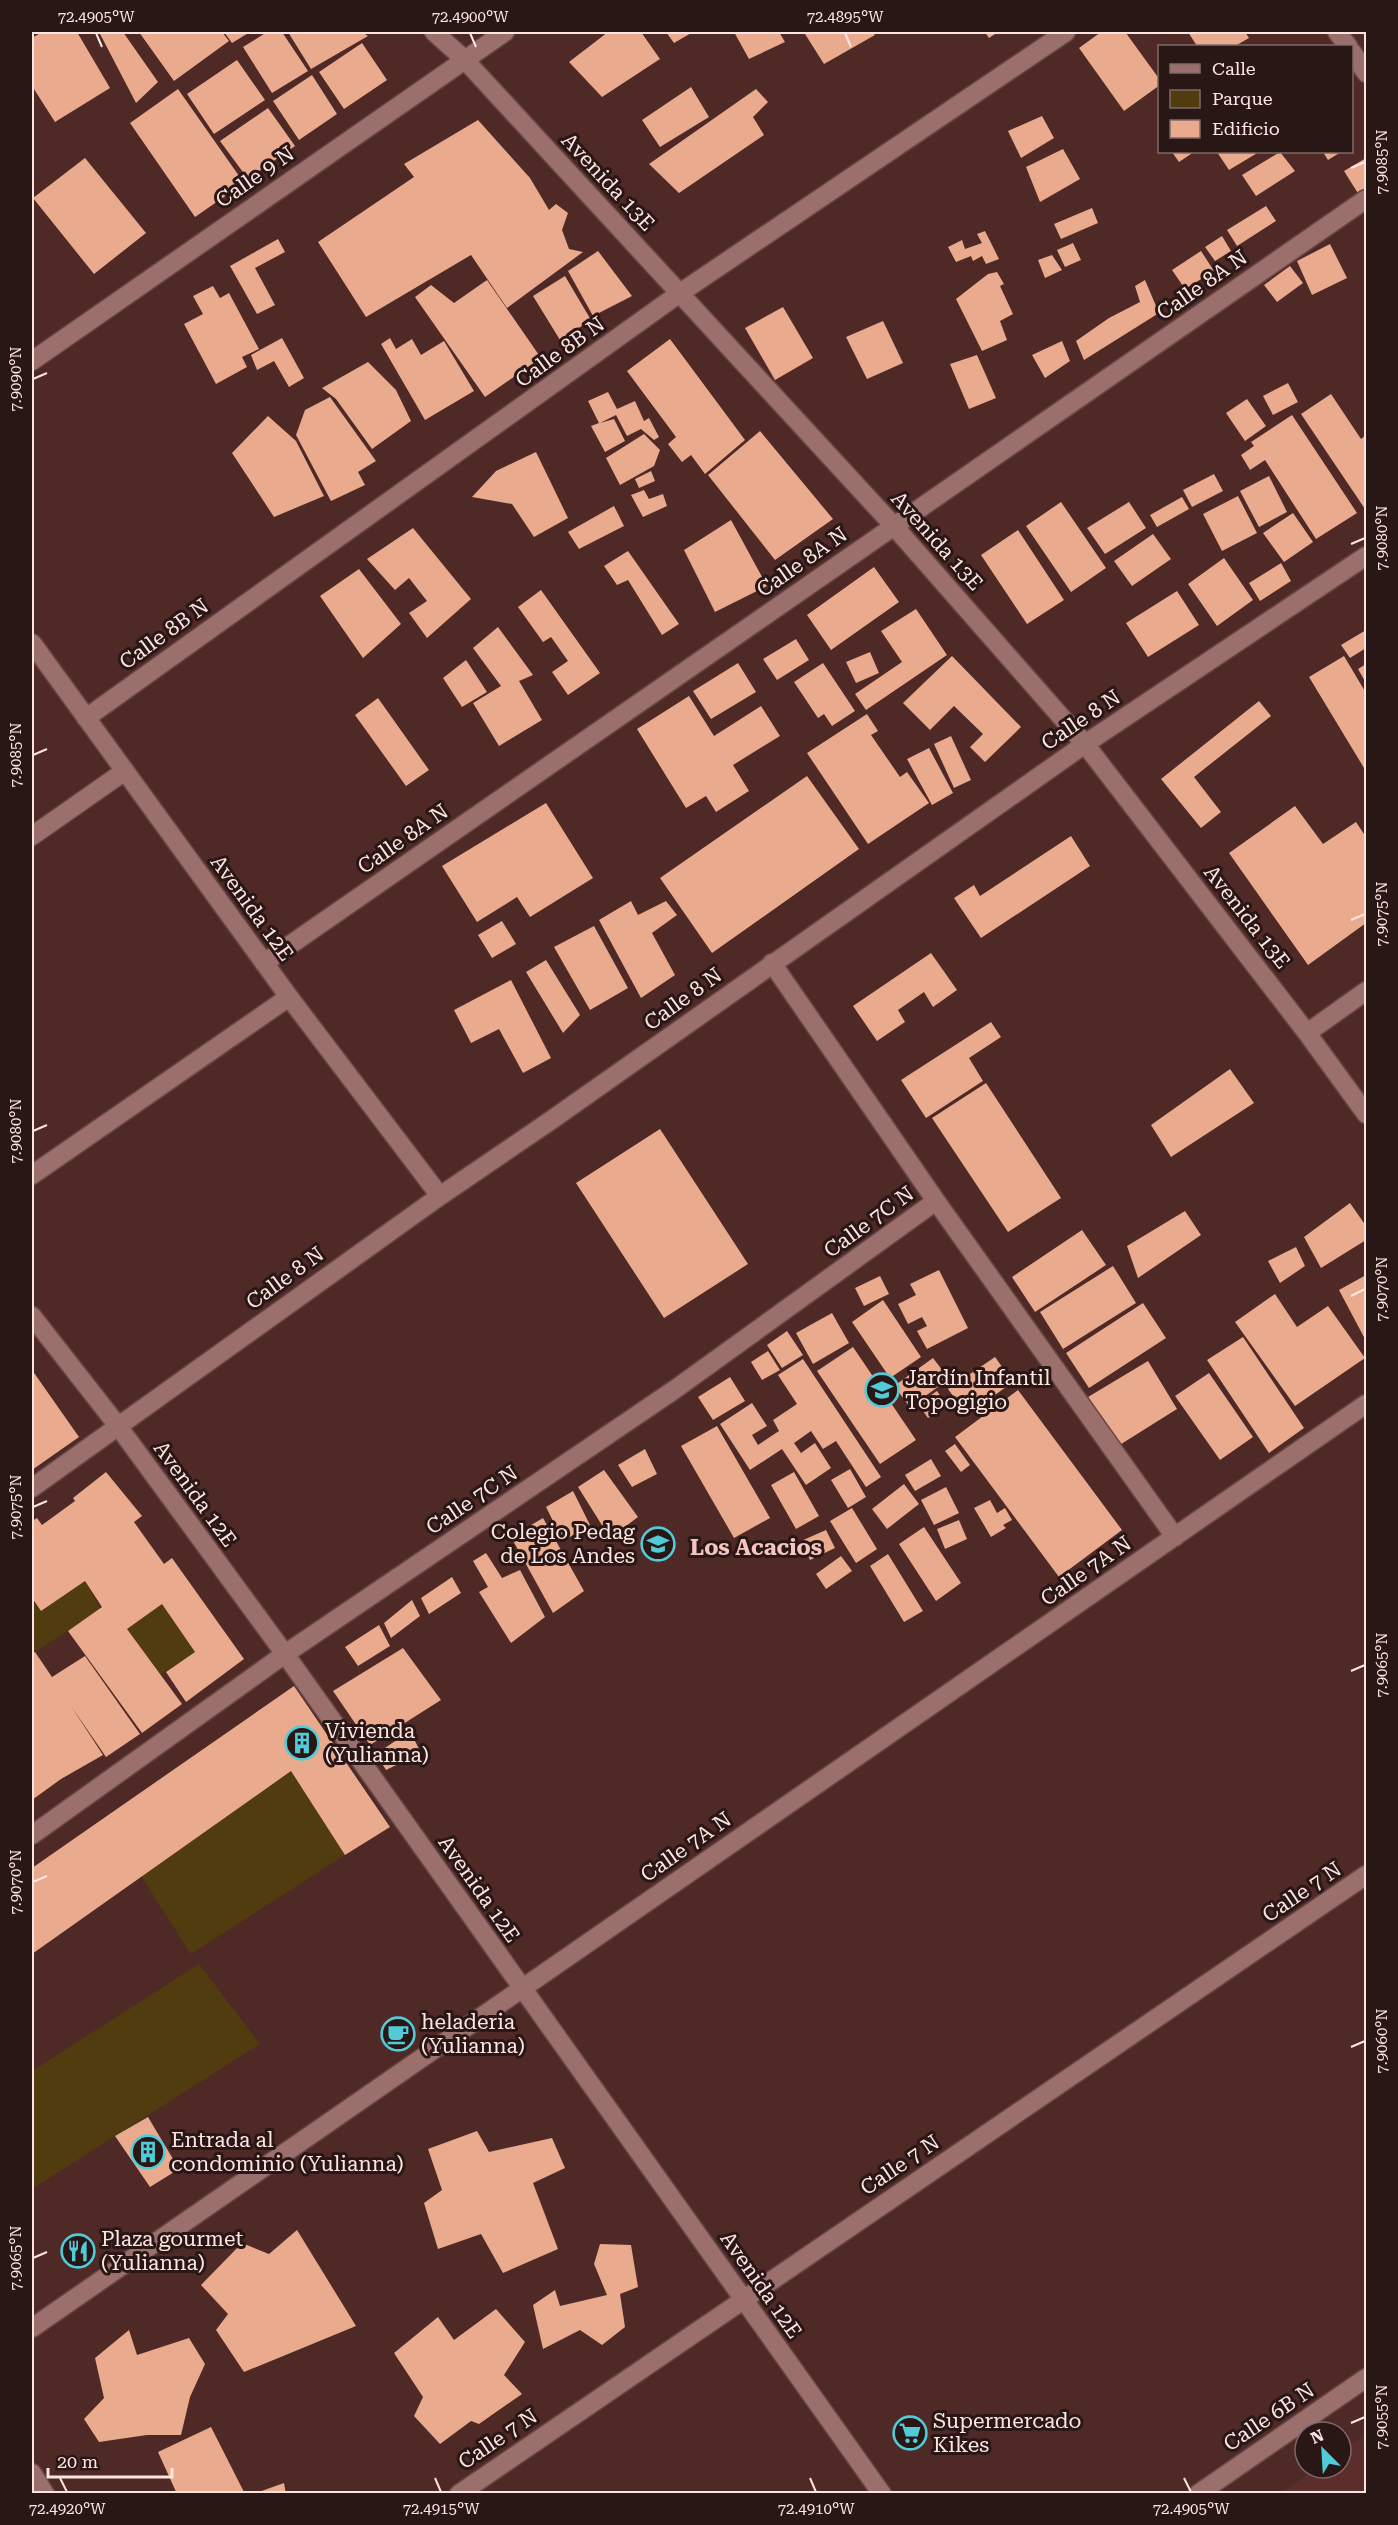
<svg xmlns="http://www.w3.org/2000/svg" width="1398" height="2525" viewBox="0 0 1398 2525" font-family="'Roboto Serif',serif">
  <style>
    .built { fill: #5c2e2b }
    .green { fill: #503c0e }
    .building { fill: #eaaa8d }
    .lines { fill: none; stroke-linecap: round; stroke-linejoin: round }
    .minor-casing { stroke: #684745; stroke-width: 21 }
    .minor { stroke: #9b6f6b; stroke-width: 18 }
    .ticks { fill: none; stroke: #ffe5e2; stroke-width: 2 }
    .labels { text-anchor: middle; stroke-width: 6; stroke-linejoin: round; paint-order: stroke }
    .street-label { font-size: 21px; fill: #ffe5e2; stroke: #291716 }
    .poi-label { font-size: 21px; fill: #ffe5e2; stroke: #291716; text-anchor: start }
    .neighbourhood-label { font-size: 22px; font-weight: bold; fill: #f5c4bf; stroke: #291716 }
    .neatline { fill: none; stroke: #ffe5e2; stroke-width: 2 }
    .ticks-label { font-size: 15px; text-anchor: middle; fill: #ffe5e2 }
  </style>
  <rect width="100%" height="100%" fill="#4e2926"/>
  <path class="built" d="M1366 2434V2493H1281L1317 2468H1341V2451Z"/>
  <path class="green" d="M85 1581 101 1609 32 1654V1601L41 1611Z
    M162 1604 195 1652 160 1675 127 1629Z
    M291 1771 345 1855 191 1954 141 1876Z
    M199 1964 260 2044 32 2189V2071Z"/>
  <path class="building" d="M42 32H77L110 88 55 122 32 86V38Z
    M99 32H123L158 82 136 103Z
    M139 32H222L229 41 174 81Z
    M224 32H250L232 43Z
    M267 32H282L308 71 272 93 243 47Z
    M288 32H362L368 36 311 69Z
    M608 32H641L660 59 602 97 569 62Z
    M666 32H693L674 43Z
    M734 32H779L785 42 749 59Z
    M809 32H872L875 35 824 64 805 34Z
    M985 32H998L989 38Z
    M1101 32H1129L1126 33 1160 80V85L1124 111 1079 48Z
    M1188 32H1245L1249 38 1235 46H1197Z
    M362 43 387 80 344 109 319 72Z
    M237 60 265 100 214 134 187 94Z
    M312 75 337 114 299 140 273 101Z
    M691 87 709 117 660 147 642 120Z
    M178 89 244 183 195 217 130 123Z
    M756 89 768 102 753 117 764 135 679 193 649 164Z
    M268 108 295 146 248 179 220 141Z
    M1042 116 1054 138 1021 158 1008 131Z
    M478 120 530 178 549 210 556 204 568 213 562 230 569 249 583 252 507 308 471 255 366 317 318 242 414 177 404 164Z
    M1063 149 1080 179 1040 202 1026 167Z
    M1172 152H1194L1179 162Z
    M1217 152H1259L1229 170Z
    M1280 152 1295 171 1256 196 1242 175Z
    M1323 152H1341L1328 160Z
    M85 158 146 233 94 274 33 198Z
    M1366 158V190L1359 195 1344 171Z
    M1266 206 1276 221 1237 246 1227 230Z
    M1092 208 1098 223 1061 239 1054 224Z
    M985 231 999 259 986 264 982 256 973 261 971 256 956 262 948 247 962 240 965 249 982 243 977 234Z
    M1222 236 1231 251 1215 261 1205 247Z
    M278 239 285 252 255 268 275 305 257 314 230 266Z
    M1073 243 1081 260 1065 267 1057 250Z
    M1330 244 1347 278 1312 295 1297 261Z
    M598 251 632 296 593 316 568 271Z
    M1201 251 1214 271 1185 289 1172 270Z
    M1052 255 1062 270 1045 278 1038 260Z
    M1290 266 1303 283 1277 302 1264 285Z
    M997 272 1004 284 1000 286 1013 314 1000 321 1007 340 982 351 956 299 988 274Z
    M565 276 591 320 560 340 533 296Z
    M487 280 541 358 485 397 415 297 431 285 454 303Z
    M1145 280 1159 313 1084 360 1076 341 1109 318 1140 302 1135 286Z
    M213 286 220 298 229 293 259 349 242 357 247 367 216 384 184 324 203 314 193 296Z
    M783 307 813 358 775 380 745 328Z
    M883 321 903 363 867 379 846 337Z
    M282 338 304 378 289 387 274 361 257 370 251 355Z
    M390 338 396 349 412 339 421 355 444 341 474 391 425 420 381 344Z
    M670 339 745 440 705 474 691 455 682 462 668 444 676 437 627 371Z
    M1062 341 1070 361 1045 378 1032 355Z
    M977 355 996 398 969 409 950 364Z
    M368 362 396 390 411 421 372 449 336 399 322 388Z
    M1288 383 1298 402 1273 415 1263 396Z
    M608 392 617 409 635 401 644 421 649 418 659 437 654 440 641 429 627 436 616 415 600 423 614 419 625 441 605 452 591 426 599 423 588 401Z
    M1331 394 1361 439 1366 435 1365 509 1301 414Z
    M330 397 376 461 358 472 365 485 331 501 296 435 305 410Z
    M1247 399 1266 426 1245 441 1226 413Z
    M1292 415 1357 513 1316 539 1265 460 1250 470 1241 455 1254 446 1251 442Z
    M268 416 296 441 324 496 274 517 232 453Z
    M760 431 833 519 775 560 708 475Z
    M644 434 660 450 654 466 620 485 606 458Z
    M536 452 568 518 534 537 512 504 472 497 496 471Z
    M651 471 655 481 639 488 635 479Z
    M1214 474 1223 491 1192 507 1183 490Z
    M1269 476 1287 512 1259 527 1240 491Z
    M644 490 649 499 663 494 667 506 643 517 631 495Z
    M1238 496 1257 533 1222 551 1203 514Z
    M1182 497 1189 509 1157 527 1150 515Z
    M1061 502 1106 568 1071 592 1026 526Z
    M1129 502 1146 528 1105 554 1087 528Z
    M614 506 624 526 579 549 568 532Z
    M1293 513 1313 542 1284 562 1263 533Z
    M731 520 767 586 715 612 684 550Z
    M413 528 471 599 427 638 409 613 427 601 409 578 395 590 367 559Z
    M1018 530 1064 600 1027 624 981 555Z
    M1153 534 1171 559 1132 586 1114 561Z
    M628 551 679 624 662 635 628 580 617 585 604 566Z
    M1224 558 1253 600 1217 626 1188 584Z
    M1281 563 1291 581 1260 601 1249 583Z
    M874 567 899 602 831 650 807 615Z
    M359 569 401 624 363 658 320 596Z
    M541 590 600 673 568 695 552 672 568 661 551 637 543 642 518 607Z
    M1177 591 1199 625 1148 657 1126 623Z
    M916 609 947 655 866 710 855 694 902 662 881 631Z
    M498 627 533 675 519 681 542 720 499 746 473 703 501 686 473 648Z
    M1366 630V648L1350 658 1341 645Z
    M796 639 809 660 777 680 763 659Z
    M870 652 879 673 856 683 846 662Z
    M952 656 1021 727 985 762 970 747 983 734 954 706 930 730 903 703Z
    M1344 656 1366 693V767L1364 768 1309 677Z
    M466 660 487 692 462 707 443 678Z
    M738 663 756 692 711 719 693 691Z
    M823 663 855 711 832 726 824 714 818 718 794 682Z
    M1366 664V683L1358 669Z
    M689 696 714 736 761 706 780 736 733 765 749 791 716 812 706 796 686 808 637 729Z
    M378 698 429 770 406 786 355 715Z
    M1259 701 1271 716 1194 777 1221 812 1201 828 1161 779Z
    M867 714 878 731 871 735 900 777 907 772 929 803 868 844 807 753Z
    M951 736 971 780 954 788 934 744Z
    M929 748 953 793 932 805 907 759Z
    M807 776 859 849 712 953 660 878Z
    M546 803 593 878 530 917 517 897 477 922 442 866Z
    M1295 806 1323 844 1356 822 1366 837V923L1308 965 1229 853Z
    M1071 836 1090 866 981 938 954 898 974 885 980 896Z
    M631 901 638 915 666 901 677 915 652 933 675 975 641 998 599 920Z
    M502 921 516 944 492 958 478 935Z
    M594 926 628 988 590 1010 554 947Z
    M931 953 957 990 933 1007 924 992 898 1010 905 1022 877 1041 853 1006Z
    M546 960 580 1015 563 1033 526 972Z
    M511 980 551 1058 523 1073 499 1029 471 1043 454 1010Z
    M991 1022 1001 1037 969 1058 983 1081 926 1118 901 1080Z
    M1230 1069 1254 1103 1171 1157 1151 1125Z
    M986 1083 1061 1198 1008 1232 932 1118Z
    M660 1129 748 1264 664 1318 576 1183Z
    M1350 1203 1366 1226V1240L1321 1268 1304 1237Z
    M1185 1211 1201 1235 1138 1278 1127 1246Z
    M1082 1230 1106 1265 1035 1312 1012 1277Z
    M1296 1247 1305 1266 1280 1283 1268 1261Z
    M1113 1266 1136 1303 1063 1349 1040 1312Z
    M939 1270 968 1328 927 1349 917 1331 927 1326 922 1317 908 1324 898 1304 916 1295 910 1284Z
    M1366 1275V1341L1339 1290Z
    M880 1276 889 1294 864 1306 855 1288Z
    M1275 1294 1297 1327 1328 1306 1365 1358 1295 1406 1235 1322Z
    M883 1300 921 1357 890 1378 852 1322Z
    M1143 1303 1166 1338 1089 1388 1066 1353Z
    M832 1313 849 1343 813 1364 796 1333Z
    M787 1331 803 1355 782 1368 767 1345Z
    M1243 1337 1304 1428 1269 1453 1207 1360Z
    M853 1347 916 1440 880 1464 817 1371Z
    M768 1351 780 1370 762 1380 751 1362Z
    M995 1357 1013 1382 967 1415 948 1389Z
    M933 1358 949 1379 910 1407 894 1386Z
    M803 1359 881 1477 866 1487 836 1441 823 1449 811 1431 794 1443 801 1453 815 1443 831 1468 806 1485 782 1449 750 1470 720 1424 752 1403 767 1426 752 1435 758 1445 779 1431 773 1420 797 1404 778 1375Z
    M1148 1361 1177 1409 1118 1446 1088 1397Z
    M32 1370 79 1437 32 1470Z
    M1209 1373 1253 1437 1220 1460 1175 1396Z
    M730 1377 745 1401 713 1420 698 1397Z
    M1018 1390 1122 1530 1059 1577 955 1437Z
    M937 1391 947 1406 928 1418 918 1404Z
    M717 1426 770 1518 734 1538 681 1446Z
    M955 1444 970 1465 961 1472 945 1451Z
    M645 1449 657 1474 632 1487 618 1465Z
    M931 1459 941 1476 915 1491 905 1475Z
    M850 1469 866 1497 848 1508 831 1480Z
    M604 1470 638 1517 610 1538 578 1487Z
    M106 1472 142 1516 134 1522 164 1564 172 1558 244 1659 186 1702 166 1672 195 1652 162 1604 127 1629 182 1704 142 1733 68 1631 102 1607 85 1581 41 1611 32 1598V1521L37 1518 42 1525 75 1501 73 1498Z
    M794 1472 819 1516 796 1529 771 1485Z
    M904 1484 919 1504 887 1529 872 1509Z
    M946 1487 959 1513 934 1525 921 1500Z
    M573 1491 590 1525 563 1541 546 1507Z
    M990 1500 997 1513 1005 1508 1012 1520 1003 1525 1006 1528 991 1537 974 1508Z
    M852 1508 877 1549 856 1563 830 1521Z
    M543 1518 584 1591 553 1613 511 1537Z
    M959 1520 967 1539 945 1549 937 1529Z
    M924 1527 961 1583 936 1601 899 1544Z
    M826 1530 835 1548 810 1560 801 1541Z
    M486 1553 502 1578 520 1570 545 1617 511 1643 479 1592 488 1587 473 1561Z
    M888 1554 923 1611 904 1622 870 1566Z
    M841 1556 852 1571 826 1589 816 1574Z
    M452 1577 461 1593 429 1614 421 1598Z
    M412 1600 420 1616 391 1638 384 1623Z
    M379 1625 390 1646 358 1666 345 1647Z
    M403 1648 441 1700 370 1745 333 1691Z
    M35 1652 52 1677 85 1656 140 1734 106 1757 71 1706 103 1755 61 1779 32 1800V1654Z
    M294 1686 390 1827 345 1855 291 1771 32 1954V1868Z
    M410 1731 421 1753 386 1770 376 1754Z
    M148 2117 179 2169 150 2187 115 2136Z
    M477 2131 489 2152 552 2138 565 2168 533 2183 558 2249 503 2273 481 2234 438 2249 424 2203 442 2190 428 2149Z
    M297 2230 356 2326 244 2372 216 2330 228 2314 201 2285 242 2243 269 2254Z
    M600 2244 631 2245 638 2287 620 2294 625 2327 602 2345 580 2330 543 2349 533 2305 555 2290 560 2306 607 2295 594 2264Z
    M496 2309 525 2342 504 2375 522 2394 479 2424 471 2421 440 2444 414 2416 423 2397 394 2353 438 2317 454 2340Z
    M129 2330 137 2355 189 2338 205 2364 190 2397 181 2435H147L99 2442 84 2419 104 2398 95 2358Z
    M211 2427 245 2494H177L158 2452Z
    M284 2483 286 2494H257L256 2493Z"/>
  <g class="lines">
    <defs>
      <path id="minor" d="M434 32 464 59 893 525 1085 744 1307 1033 1366 1114
        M1337 32 1348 46
        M1352 52 1366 73
        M32 361 505 32
        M32 643 289 997 440 1196
        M86 718 680 293 1066 32
        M32 836 125 771
        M264 963 1366 199
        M772 963 936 1201 1175 1537
        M1307 1033 1366 991
        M32 1175 289 997
        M32 1316 118 1426 285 1654 882 2494
        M32 1488 440 1196 550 1121 1085 744 1366 556
        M32 1835 285 1654 674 1390 936 1201
        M32 2328 1366 1404
        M32 2473 45 2494
        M459 2494 1366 1875
        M1198 2494 1366 2378"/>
    </defs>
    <use href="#minor" class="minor-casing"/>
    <use href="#minor" class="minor"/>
  </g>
  <path class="ticks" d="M96 33 102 47M470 33 476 47M845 33 851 47M1351 168 1365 162M33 379 47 373M1351 544 1365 538M33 755 47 749M1351 920 1365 914M33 1131 47 1125M1351 1296 1365 1289M33 1507 47 1501M1351 1671 1365 1665M33 1882 47 1876M1351 2047 1365 2041M33 2258 47 2252M1351 2423 1365 2417M60 2478 67 2492M435 2478 441 2492M810 2478 816 2492M1184 2478 1191 2492"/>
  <defs>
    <symbol id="school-ring" viewBox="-11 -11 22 22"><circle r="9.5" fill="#291716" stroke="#52cbd8" stroke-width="1.5"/><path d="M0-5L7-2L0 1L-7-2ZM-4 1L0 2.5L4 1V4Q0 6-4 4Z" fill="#52cbd8"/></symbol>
    <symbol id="building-ring" viewBox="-11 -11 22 22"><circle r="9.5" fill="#291716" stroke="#52cbd8" stroke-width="1.5"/><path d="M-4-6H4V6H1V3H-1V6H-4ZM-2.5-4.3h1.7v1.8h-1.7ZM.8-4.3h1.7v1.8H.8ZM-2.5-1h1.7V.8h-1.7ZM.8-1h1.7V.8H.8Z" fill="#52cbd8"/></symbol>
    <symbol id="cafe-ring" viewBox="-11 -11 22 22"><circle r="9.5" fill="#291716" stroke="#52cbd8" stroke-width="1.5"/><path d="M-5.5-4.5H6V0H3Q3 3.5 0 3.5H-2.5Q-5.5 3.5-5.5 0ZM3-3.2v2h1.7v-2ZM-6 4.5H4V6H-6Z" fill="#52cbd8"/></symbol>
    <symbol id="restaurant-ring" viewBox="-11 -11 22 22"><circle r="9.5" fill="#291716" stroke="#52cbd8" stroke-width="1.5"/><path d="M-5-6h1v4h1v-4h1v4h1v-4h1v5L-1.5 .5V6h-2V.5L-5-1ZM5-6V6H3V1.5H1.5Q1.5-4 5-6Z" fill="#52cbd8"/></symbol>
    <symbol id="supermarket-ring" viewBox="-11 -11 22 22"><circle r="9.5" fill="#291716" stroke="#52cbd8" stroke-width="1.5"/><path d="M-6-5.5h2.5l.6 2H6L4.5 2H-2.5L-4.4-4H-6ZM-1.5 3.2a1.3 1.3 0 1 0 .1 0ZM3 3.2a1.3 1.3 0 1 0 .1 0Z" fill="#52cbd8"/></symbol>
  </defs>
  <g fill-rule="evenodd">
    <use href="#school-ring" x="863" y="1371" width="38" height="38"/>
    <use href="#school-ring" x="639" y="1525" width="38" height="38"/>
    <use href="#building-ring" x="283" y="1724" width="38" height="38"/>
    <use href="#cafe-ring" x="379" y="2015" width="38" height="38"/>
    <use href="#building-ring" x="129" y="2133" width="38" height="38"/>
    <use href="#restaurant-ring" x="59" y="2232" width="38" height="38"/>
    <use href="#supermarket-ring" x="891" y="2414" width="38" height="38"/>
  </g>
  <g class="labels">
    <g class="street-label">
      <text transform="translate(255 177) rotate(-35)" y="7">Calle 9 N</text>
      <text transform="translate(608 182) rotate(47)" y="7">Avenida 13E</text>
      <text transform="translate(1202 285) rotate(-35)" y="7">Calle 8A N</text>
      <text transform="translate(560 352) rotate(-36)" y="7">Calle 8B N</text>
      <text transform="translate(937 541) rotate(48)" y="7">Avenida 13E</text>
      <text transform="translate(802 562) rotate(-35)" y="7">Calle 8A N</text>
      <text transform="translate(164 634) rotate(-36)" y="7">Calle 8B N</text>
      <text transform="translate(1081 720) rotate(-34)" y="7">Calle 8 N</text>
      <text transform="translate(403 839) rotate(-35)" y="7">Calle 8A N</text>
      <text transform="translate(252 908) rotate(54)" y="7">Avenida 12E</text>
      <text transform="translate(1247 917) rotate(52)" y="7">Avenida 13E</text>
      <text transform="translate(683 999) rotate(-36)" y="7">Calle 8 N</text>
      <text transform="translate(869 1222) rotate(-36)" y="7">Calle 7C N</text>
      <text transform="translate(285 1278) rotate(-36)" y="7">Calle 8 N</text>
      <text transform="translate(195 1494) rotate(54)" y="7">Avenida 12E</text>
      <text transform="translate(472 1500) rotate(-34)" y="7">Calle 7C N</text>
      <text transform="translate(1086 1571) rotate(-35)" y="7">Calle 7A N</text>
      <text transform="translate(686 1847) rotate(-35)" y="7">Calle 7A N</text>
      <text transform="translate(479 1889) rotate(55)" y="7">Avenida 12E</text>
      <text transform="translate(1302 1892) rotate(-34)" y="7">Calle 7 N</text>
      <text transform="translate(900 2165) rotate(-34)" y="7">Calle 7 N</text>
      <text transform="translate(761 2285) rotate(55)" y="7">Avenida 12E</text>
      <text transform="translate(1269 2417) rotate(-34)" y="7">Calle 6B N</text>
      <text transform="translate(498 2439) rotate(-34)" y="7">Calle 7 N</text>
    </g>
    <g class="poi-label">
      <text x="905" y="1385">Jardín Infantil<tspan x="905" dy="24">Topogigio</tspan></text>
      <text x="635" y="1539" text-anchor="end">Colegio Pedag<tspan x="635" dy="24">de Los Andes</tspan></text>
      <text x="325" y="1738">Vivienda<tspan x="325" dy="24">(Yulianna)</tspan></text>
      <text x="421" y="2029">heladeria<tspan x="421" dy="24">(Yulianna)</tspan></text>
      <text x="171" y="2147">Entrada al<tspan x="171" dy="24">condominio (Yulianna)</tspan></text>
      <text x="101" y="2246">Plaza gourmet<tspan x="101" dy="24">(Yulianna)</tspan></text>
      <text x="933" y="2428">Supermercado<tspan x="933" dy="24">Kikes</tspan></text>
    </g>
    <g class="neighbourhood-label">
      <text x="756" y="1555">Los Acacios</text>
    </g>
  </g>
  <rect width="1398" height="2525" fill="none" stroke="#291716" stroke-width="66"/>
  <rect x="1158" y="45" width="195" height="108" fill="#291716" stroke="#7f6968" stroke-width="1.5"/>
  <rect x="1170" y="64" width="30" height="9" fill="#9b6f6b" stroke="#7f6968" stroke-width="1.5"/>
  <text x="1212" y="75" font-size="18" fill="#ffe5e2">Calle</text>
  <rect x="1170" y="90" width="30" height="18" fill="#503c0e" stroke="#7f6968" stroke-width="1.5"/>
  <text x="1212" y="105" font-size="18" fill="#ffe5e2">Parque</text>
  <rect x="1170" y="120" width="30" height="18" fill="#eaaa8d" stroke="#7f6968" stroke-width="1.5"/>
  <text x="1212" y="135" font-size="18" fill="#ffe5e2">Edificio</text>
  <g transform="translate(1323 2450) rotate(336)"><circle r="28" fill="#291716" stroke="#7f6968" stroke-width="1.5"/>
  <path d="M0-4.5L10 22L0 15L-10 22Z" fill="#52cbd8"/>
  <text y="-9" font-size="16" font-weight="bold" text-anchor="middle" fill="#ffe5e2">N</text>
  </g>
  <path d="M48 2468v9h124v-9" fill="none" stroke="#ffe5e2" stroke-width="3"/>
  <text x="57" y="2468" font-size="18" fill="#ffe5e2" stroke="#291716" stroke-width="4.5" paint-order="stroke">20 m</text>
  <rect x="33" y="33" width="1332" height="2459" class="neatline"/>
  <g class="ticks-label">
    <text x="96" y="22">72.4905°W</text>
    <text x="470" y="22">72.4900°W</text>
    <text x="845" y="22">72.4895°W</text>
    <text transform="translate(1382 162) rotate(-90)" y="5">7.9085°N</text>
    <text transform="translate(16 379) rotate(-90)" y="5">7.9090°N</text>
    <text transform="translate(1382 538) rotate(-90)" y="5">7.9080°N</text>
    <text transform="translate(16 755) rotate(-90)" y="5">7.9085°N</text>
    <text transform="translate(1382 914) rotate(-90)" y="5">7.9075°N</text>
    <text transform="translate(16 1131) rotate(-90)" y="5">7.9080°N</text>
    <text transform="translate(1382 1289) rotate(-90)" y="5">7.9070°N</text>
    <text transform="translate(16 1507) rotate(-90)" y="5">7.9075°N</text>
    <text transform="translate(1382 1665) rotate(-90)" y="5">7.9065°N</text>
    <text transform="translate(16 1882) rotate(-90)" y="5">7.9070°N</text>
    <text transform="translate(1382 2041) rotate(-90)" y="5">7.9060°N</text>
    <text transform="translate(16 2258) rotate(-90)" y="5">7.9065°N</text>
    <text transform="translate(1382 2417) rotate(-90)" y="5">7.9055°N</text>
    <text x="67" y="2514">72.4920°W</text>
    <text x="441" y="2514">72.4915°W</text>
    <text x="816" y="2514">72.4910°W</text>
    <text x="1191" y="2514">72.4905°W</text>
  </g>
</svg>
